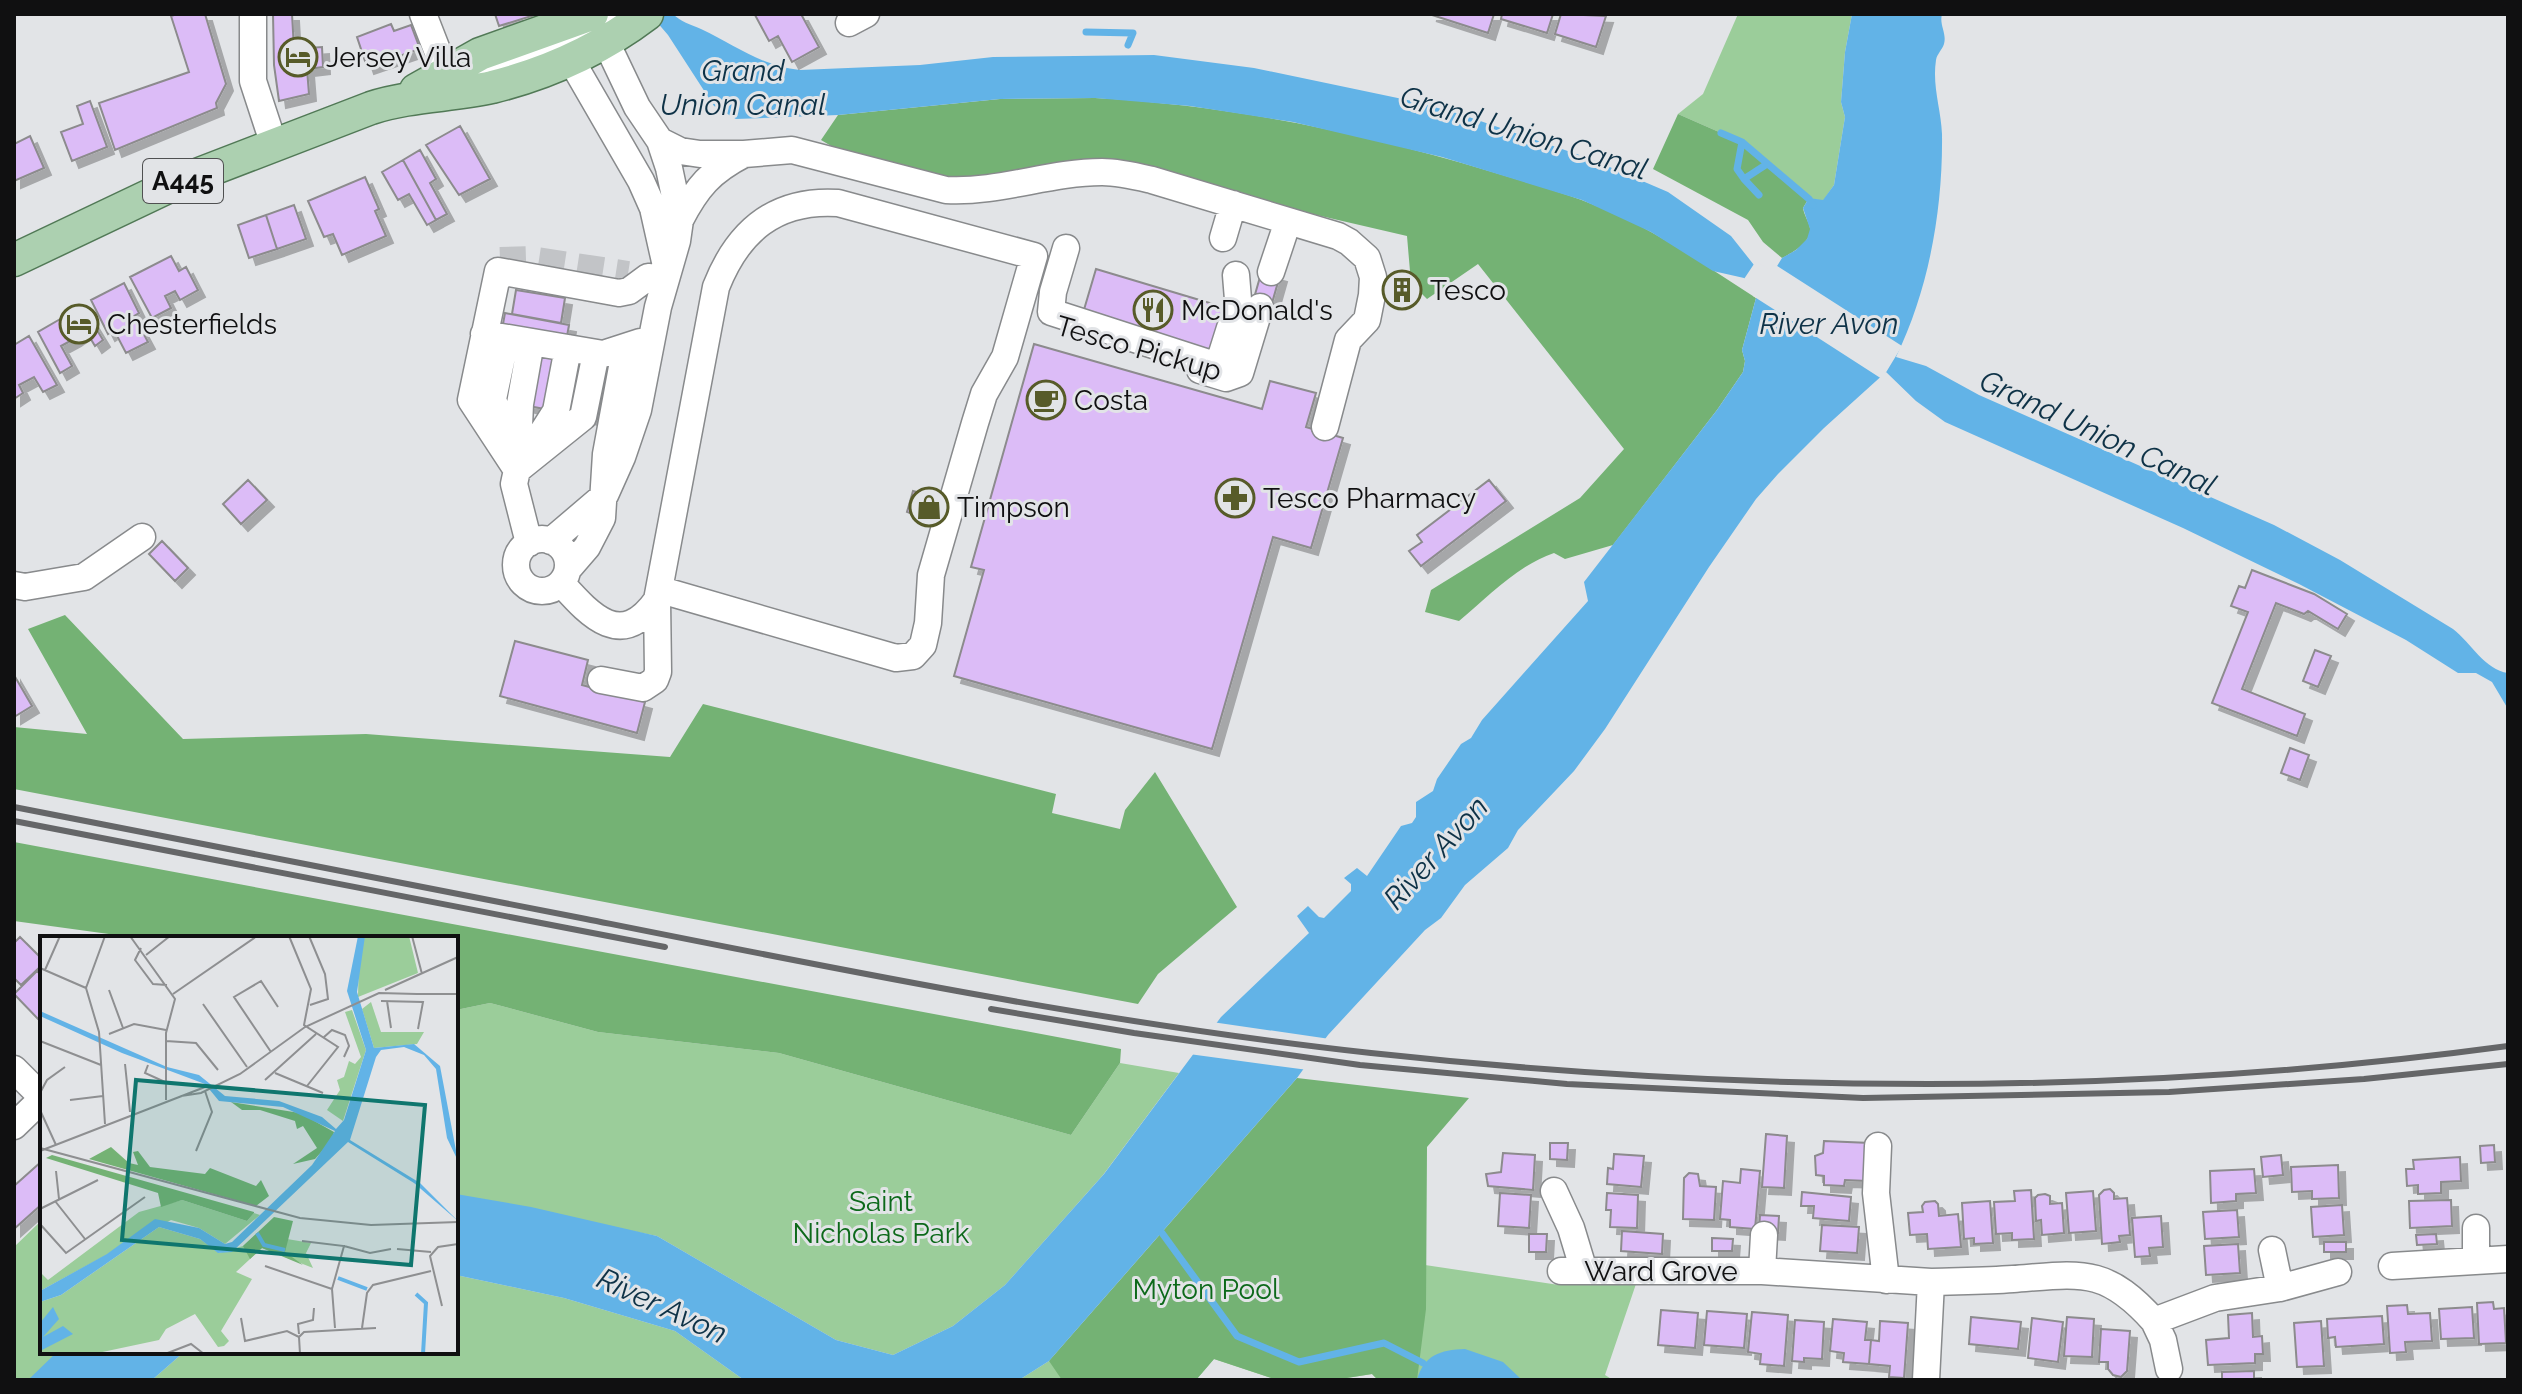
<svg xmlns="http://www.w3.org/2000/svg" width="2522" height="1394" viewBox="0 0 2522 1394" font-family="Raleway,sans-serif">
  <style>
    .green { fill: #9bcd9a }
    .forest { fill: #74b274 }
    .water { fill: #62b3e7 }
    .pier { fill: #e2e4e7 }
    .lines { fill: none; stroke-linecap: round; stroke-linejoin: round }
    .stream { stroke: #62b3e7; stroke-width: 7 }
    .building { fill: #dcbcf7; stroke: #8c8b8d; stroke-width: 2; filter: url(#shadow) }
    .minor-tunnel { stroke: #c2c4c7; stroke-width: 26; stroke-dasharray: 26 13; stroke-linecap: butt }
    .minor-casing { stroke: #888a8c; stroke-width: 29 }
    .major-casing { stroke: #517956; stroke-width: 35 }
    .minor { stroke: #fff; stroke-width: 26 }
    .major { stroke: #acd0b0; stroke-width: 32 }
    .rail { stroke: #656668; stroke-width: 6 }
    .labels { text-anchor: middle; stroke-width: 6; stroke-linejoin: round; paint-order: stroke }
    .shield { fill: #e2e4e7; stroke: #4f5051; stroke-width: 2 }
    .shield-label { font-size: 26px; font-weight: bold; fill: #101011 }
    .poi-label { font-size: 28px; fill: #101011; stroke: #e2e4e7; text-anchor: start }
    .street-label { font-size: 28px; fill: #101011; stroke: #e2e4e7 }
    .park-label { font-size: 28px; fill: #0c691a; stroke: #e2e4e7 }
    .water-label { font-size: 30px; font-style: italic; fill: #0e3247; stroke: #e2e4e7 }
    .inset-river { fill: none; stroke: #62b3e7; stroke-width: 4 }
    .inset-road { fill: none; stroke: #8e8f91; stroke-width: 2 }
    .view { fill: #0f766e; fill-opacity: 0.15; stroke: #0f766e; stroke-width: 4 }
    .inset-edge { fill: none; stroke: #101011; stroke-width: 4 }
  </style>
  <defs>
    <filter id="shadow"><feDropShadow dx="7" dy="7" stdDeviation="0" flood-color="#0004"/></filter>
  </defs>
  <rect width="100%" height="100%" fill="#e2e4e7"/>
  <path class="green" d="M1738 14H1852L1845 52 1841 102 1845 117 1843 129 1834 185 1823 201 1809 198 1744 143 1678 114 1703 94Z
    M490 1003 598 1032 779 1053 1071 1135 1120 1063 1179 1073 1103 1175 1005 1285 953 1326 893 1355 836 1340 657 1236 456 1196V1010Z
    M1191 1201 1426 1309 1425 1265 1559 1285 1637 1281 1605 1375 1613 1380H1378L1372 1374 1334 1380H1277L1214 1359 1196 1380H1019L1049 1361Z
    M42 1220V1352H60L32 1380H14V1247Z
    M456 1275 564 1298 675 1331 744 1380H152L184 1352H456Z"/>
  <path class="forest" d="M1095 98C1228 105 1361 132 1489 171 1531 184 1575 195 1615 214 1665 236 1710 269 1756 298L1742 350 1745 361 1743 372 1717 410 1613 545 1565 559 1554 553C1518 565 1488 597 1459 621L1425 612 1431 590 1580 498 1624 449 1478 264 1427 299 1411 283 1407 236 1295 210 1181 177 941 179 850 157 821 140 838 115 1000 99Z
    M1678 114 1744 143 1809 198 1803 208C1804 215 1809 222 1810 228 1812 242 1792 253 1782 258L1763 242 1748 220 1653 169Z
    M65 615 183 739 366 734 670 757 703 704 1056 794 1052 813 1120 829 1125 810 1155 772 1237 907 1158 974 1138 1004 14 789V727L87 734 28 629Z
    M14 842 1121 1049 1120 1063 1071 1135 779 1053 598 1032 490 1003 456 1010V938H138L14 921Z
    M1297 1078 1469 1098 1427 1147 1426 1309 1417 1380H1378L1372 1374 1334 1380H1277L1214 1359 1196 1380H1062L1049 1361Z"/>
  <path class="water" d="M650 14H673C681 22 690 24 701 29 735 45 761 66 800 70L920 65 993 57 1154 55 1254 68 1412 101 1460 114 1591 159 1668 192 1731 236 1754 265 1771 276 1782 258 1796 250 1807 239 1810 229 1803 208 1809 198 1823 200 1834 185 1843 129 1845 117 1841 102 1845 52 1852 14H1942C1939 25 1947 33 1944 44 1942 50 1937 54 1936 60 1932 86 1941 109 1942 134 1943 209 1929 289 1896 357L1926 366 1979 395 2274 525 2340 560 2453 629C2471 643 2485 670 2508 673V709L2492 682 2476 673H2458L2406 640 2299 584 2183 528 1945 422 1916 401 1886 372 1824 428 1778 474 1756 499 1709 567 1605 729 1574 771 1518 830 1508 848 1465 885 1441 918 1425 930 1328 1035 1297 1078 1049 1361 1019 1380H744L675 1331 564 1298 456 1275V1194L531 1207 657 1236 836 1340 893 1355 953 1326 1005 1285 1104 1174 1221 1017 1309 933 1297 916 1308 906 1319 917 1324 918 1351 891V884L1344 878 1357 868 1367 876 1401 826 1412 823 1416 817V802L1433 791 1437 779 1461 744 1471 738 1482 720 1588 601 1584 582 1717 410 1743 372 1745 361 1742 350 1756 298 1761 290 1744 278 1713 271 1651 232 1582 200 1442 157 1293 122 1190 106 1095 98 1000 99 838 115 736 119 714 106 668 35Z
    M1465 1349 1503 1362 1522 1380H1417C1424 1355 1440 1350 1465 1349Z
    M57 1352H184L152 1380H28Z"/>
  <path class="pier" d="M1756 261 1770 270 1774 264 1902 346 1882 379 1753 296 1756 291 1742 282Z
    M1212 1022 1330 1039 1308 1070 1189 1054Z"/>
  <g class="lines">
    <path class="stream" d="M1086 32 1133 33 1128 45
      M1721 133 1742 142 1809 199 1813 205
      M1742 142 1737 169 1744 179 1767 164
      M1744 179 1759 195
      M1162 1233 1237 1336 1299 1362 1384 1343 1423 1363"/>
  </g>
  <path class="building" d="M177 14H205L226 84 216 103 217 108 115 150 99 103 189 72 171 16Z
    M273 14H292L294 49 322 47 323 67 307 69 309 94 279 101 274 65Z
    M495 14H538L499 26Z
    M801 14 819 47 792 62 778 36 769 41 755 15Z
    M1429 14H1494L1488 33Z
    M1502 14H1553L1547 33 1501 19Z
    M1561 14 1606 16 1596 47 1555 34Z
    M391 24 394 31 411 25 420 49 367 67 357 37Z
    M90 101 107 147 72 161 61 132 83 124 77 106Z
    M460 126 490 179 459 195 426 145Z
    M30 136 44 168 14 181V144Z
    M420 150 436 179 430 183 447 214 436 220 403 160Z
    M403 160 436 220 427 225 409 194 398 200 382 172Z
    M365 177 379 209 375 211 386 236 342 255 333 234 324 237 308 201Z
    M294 205 306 239 277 249 266 215Z
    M266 215 277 249 249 258 238 225Z
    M171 256 179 271 186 267 198 290 180 300 175 291 165 296 171 308 152 318 130 277Z
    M1096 269 1223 307 1214 351 1083 313Z
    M1262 270 1280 275 1270 310 1252 305Z
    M1404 281 1412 290 1401 300 1393 291Z
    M124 283 139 313 134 316 148 342 126 353 114 330 108 334 91 300Z
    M516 290 565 298 561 323 512 314Z
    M83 307 103 340 95 346 86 331 74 339 62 318Z
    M505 313 569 325 564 353 607 362 597 419 476 396 499 346Z
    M62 318 74 339 61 346 72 366 60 373 38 332Z
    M29 336 57 385 43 392 34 377 19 385 23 393 14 399V345Z
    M1034 344 1262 409 1270 381 1316 393 1306 427 1343 438 1311 548 1273 537 1212 749 954 676 984 570 971 567Z
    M248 480 267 500 241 524 223 504Z
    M1489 480 1506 501 1421 566 1409 551 1422 542 1417 535Z
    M913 491 921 493 915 515 907 512Z
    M926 494 939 498 932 521 920 517Z
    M162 541 188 568 175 581 149 554Z
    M2252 570 2314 594 2347 614 2338 629 2308 611 2304 614 2276 603 2242 689 2305 714 2297 736 2212 703 2248 612 2231 606 2239 586 2245 588Z
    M515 641 588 660 582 685 645 702 637 733 500 696Z
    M2315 650 2331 656 2318 687 2303 681Z
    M14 675 32 706 14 717Z
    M2290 748 2309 755 2300 780 2281 773Z
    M20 937 42 959V965L21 985 14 978V943Z
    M37 971 42 976V1023L14 994Z
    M1766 1134 1787 1136 1784 1188 1762 1187Z
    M1824 1141 1870 1143 1868 1181 1845 1180 1844 1186 1824 1185V1176L1816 1175 1815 1156 1823 1153Z
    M1550 1143H1568L1567 1160 1550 1159Z
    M2494 1145 2495 1162 2481 1163 2480 1146Z
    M1503 1153 1535 1155 1533 1190 1488 1186 1486 1174 1501 1172Z
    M1614 1154 1644 1156 1641 1187 1607 1184 1608 1168 1613 1169Z
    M2281 1155 2283 1175 2263 1177 2261 1157Z
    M2460 1157 2461 1181 2441 1182V1193L2418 1194V1185L2407 1186 2406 1169H2414L2413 1160Z
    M42 1161V1204L14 1229V1186Z
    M2338 1165 2339 1198 2312 1199V1191L2292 1192 2291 1167Z
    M1741 1169 1760 1171 1755 1229 1730 1227V1220L1720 1219 1723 1181 1740 1183Z
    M2254 1169 2256 1193 2236 1194V1201L2211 1203 2210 1171Z
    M1689 1173 1698 1174 1700 1186 1716 1187 1714 1220 1683 1219 1684 1178Z
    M2110 1189 2114 1193V1199L2127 1198 2130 1235 2119 1236 2120 1242 2102 1244 2099 1195 2104 1190Z
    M2031 1190 2034 1239 2012 1240V1233L1996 1234 1994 1202 2015 1201 2014 1191Z
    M2093 1191 2096 1231 2069 1233 2066 1193Z
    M1802 1192 1851 1197 1849 1221 1813 1218 1814 1206H1801Z
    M1500 1193 1531 1195 1529 1228 1498 1226Z
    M1607 1193 1638 1195 1637 1228 1610 1227 1611 1210H1606Z
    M2045 1194 2050 1196V1204L2062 1203 2064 1233 2042 1235 2041 1220 2036 1221 2035 1198 2038 1195Z
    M2451 1200 2452 1226 2410 1228 2409 1201Z
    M1935 1201 1938 1204 1939 1216 1958 1214 1961 1247 1928 1249 1927 1234 1910 1235 1908 1213 1923 1212 1922 1206 1925 1202Z
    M1990 1201 1993 1243 1974 1244V1238L1964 1239 1962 1203Z
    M2342 1205 2344 1235 2313 1237 2311 1207Z
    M2237 1210 2239 1237 2205 1239 2203 1212Z
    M1760 1215 1779 1216 1778 1233 1759 1232Z
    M2161 1216 2163 1247 2149 1248 2150 1256 2135 1257 2132 1218Z
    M1822 1225 1859 1227 1857 1253 1820 1251Z
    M1622 1231 1663 1234 1662 1254 1621 1251Z
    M1529 1234H1547L1546 1252H1529Z
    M2436 1234 2437 1244 2417 1245 2416 1235Z
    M1712 1238 1733 1239 1732 1251H1712Z
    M2324 1242H2346V1252H2324Z
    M2238 1244 2240 1273 2206 1275 2204 1246Z
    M2493 1302 2494 1309 2504 1308 2506 1343 2479 1344 2477 1303Z
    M2407 1305 2408 1314 2430 1313 2432 1341 2405 1342 2406 1352 2390 1353 2387 1306Z
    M2472 1307 2474 1338 2441 1339 2439 1309Z
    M1661 1310 1698 1313 1695 1348 1658 1345Z
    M1707 1311 1747 1314 1744 1348 1704 1345Z
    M1752 1312 1788 1315 1784 1366 1760 1364 1761 1354 1748 1352Z
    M2252 1313 2253 1337 2262 1336 2263 1354H2255V1363L2208 1365 2206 1340 2229 1338 2228 1315Z
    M2382 1316 2384 1344 2336 1347 2335 1337 2328 1338 2327 1319Z
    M1971 1317 2021 1322 2018 1349 1969 1344Z
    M2067 1317 2094 1319 2092 1357 2064 1356Z
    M2032 1318 2063 1322 2058 1362 2028 1358Z
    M1833 1319 1867 1322 1865 1340H1871L1869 1364 1843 1362 1844 1353 1830 1351Z
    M1795 1320 1824 1322 1822 1359 1804 1358V1362L1792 1361Z
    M1880 1321 1908 1323 1904 1378 1889 1377 1890 1366 1869 1364 1871 1340 1879 1341Z
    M2321 1321 2324 1366 2297 1367 2294 1323Z
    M2101 1329 2130 1331 2127 1371 2121 1377 2113 1375 2108 1369V1362H2099Z
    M2254 1371V1380H2222V1372Z"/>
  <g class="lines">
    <path class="minor-tunnel" d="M500 260 530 259 628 274"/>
    <defs>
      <path id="minor" d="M253 14V81L274 145
        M423 14 446 73 522 58 581 40 606 42 637 107 660 141 669 168 680 220 677 241 658 307 638 410 622 457 605 495 551 541
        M608 14 581 40 571 60 641 181 653 208 666 266
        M849 23 866 14
        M660 141 680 151 700 154H744L792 150 946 190C999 193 1049 172 1102 172 1119 172 1135 176 1152 180L1338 236 1349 242 1367 258 1373 277 1372 295 1367 320 1348 340 1325 427
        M680 220C697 187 711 171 744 154
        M1223 238 1233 204
        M1066 248 1053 292 1051 312 1218 366 1230 328 1239 309
        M1271 272 1288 221
        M1236 275 1240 324
        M484 334 603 354 640 342
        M1200 370 1226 378 1240 373 1260 307
        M504 432 493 399 506 338
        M533 447 556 411 568 348
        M517 470 471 400 498 271 619 293 629 291 648 277 665 279
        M517 470 583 417 596 353
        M516 565a26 26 0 1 1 52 0a26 26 0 1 1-52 0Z
        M529 543 514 484 517 470 520 404 531 342
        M568 569 587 547 602 518 606 454 622 367 631 345
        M561 583C590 615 621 651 657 600L716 287C738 231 775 199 838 203L1034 256 1005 357 984 394 975 423 931 575 928 623 923 645 913 656 896 658 661 590
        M14 585 25 587 84 577 142 537
        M601 680 643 688 655 680 658 672 657 600
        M14 1069 42 1097
        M14 1126 42 1099
        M1878 1146 1876 1193 1886 1280
        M1554 1191 1571 1228 1584 1271
        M2476 1228V1261
        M2272 1250 2280 1288
        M2392 1266 2508 1259
        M1561 1271H1762L1931 1282 1926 1380
        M1762 1271 1764 1235
        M1931 1282C1958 1281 1986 1281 2013 1279 2080 1274 2105 1266 2154 1321L2215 1298 2280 1288 2338 1272
        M2154 1321 2163 1340 2169 1369"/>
      <path id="major" d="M416 90 480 54 592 14
        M14 260 176 183 371 108C411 95 452 96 492 87 548 73 601 49 647 14"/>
    </defs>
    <use href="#minor" class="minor-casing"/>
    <use href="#major" class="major-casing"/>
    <use href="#minor" class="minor"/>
    <use href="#major" class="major"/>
    <path class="rail" d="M14 807C205 845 395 881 586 919 846 971 1107 1024 1371 1053 1749 1094 2132 1097 2508 1046
      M14 821 665 947
      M991 1009 1134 1033 1360 1065 1567 1084 1863 1098 2169 1092 2364 1079 2508 1064"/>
  </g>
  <defs>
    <symbol id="hotel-ring" viewBox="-11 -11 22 22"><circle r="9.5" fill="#e2e4e7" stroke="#575b29" stroke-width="1.5"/><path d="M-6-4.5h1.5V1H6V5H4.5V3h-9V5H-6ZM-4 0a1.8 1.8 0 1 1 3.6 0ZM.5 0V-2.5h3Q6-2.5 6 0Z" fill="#575b29"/></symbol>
    <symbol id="building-ring" viewBox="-11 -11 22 22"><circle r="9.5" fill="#e2e4e7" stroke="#575b29" stroke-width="1.5"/><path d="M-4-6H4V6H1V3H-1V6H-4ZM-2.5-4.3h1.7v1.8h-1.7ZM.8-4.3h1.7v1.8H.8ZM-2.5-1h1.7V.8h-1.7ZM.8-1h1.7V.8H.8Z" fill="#575b29"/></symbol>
    <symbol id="restaurant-ring" viewBox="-11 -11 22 22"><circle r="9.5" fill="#e2e4e7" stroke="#575b29" stroke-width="1.5"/><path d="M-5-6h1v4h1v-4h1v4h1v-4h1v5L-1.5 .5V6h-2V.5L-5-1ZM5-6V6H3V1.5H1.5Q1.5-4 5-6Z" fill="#575b29"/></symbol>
    <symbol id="cafe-ring" viewBox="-11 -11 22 22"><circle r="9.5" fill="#e2e4e7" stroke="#575b29" stroke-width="1.5"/><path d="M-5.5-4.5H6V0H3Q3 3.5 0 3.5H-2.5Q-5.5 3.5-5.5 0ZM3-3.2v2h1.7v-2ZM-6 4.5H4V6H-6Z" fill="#575b29"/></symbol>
    <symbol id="pharmacy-ring" viewBox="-11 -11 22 22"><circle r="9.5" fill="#e2e4e7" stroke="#575b29" stroke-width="1.5"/><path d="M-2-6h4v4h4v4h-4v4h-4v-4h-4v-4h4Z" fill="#575b29"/></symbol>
    <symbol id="shop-ring" viewBox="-11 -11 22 22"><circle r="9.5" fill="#e2e4e7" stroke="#575b29" stroke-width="1.5"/><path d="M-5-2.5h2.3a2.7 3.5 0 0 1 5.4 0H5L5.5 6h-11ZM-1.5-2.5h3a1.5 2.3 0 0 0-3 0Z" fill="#575b29"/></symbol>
  </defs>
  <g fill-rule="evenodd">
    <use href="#hotel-ring" x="276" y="35" width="44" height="44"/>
    <use href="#building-ring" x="1380" y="268" width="44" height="44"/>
    <use href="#restaurant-ring" x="1131" y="288" width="44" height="44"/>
    <use href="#hotel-ring" x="57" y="302" width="44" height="44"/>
    <use href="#cafe-ring" x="1024" y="378" width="44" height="44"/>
    <use href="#pharmacy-ring" x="1213" y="476" width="44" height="44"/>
    <use href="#shop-ring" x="907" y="485" width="44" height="44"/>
  </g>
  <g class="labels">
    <rect class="shield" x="143" y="159" width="80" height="44" rx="6"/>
    <g class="shield-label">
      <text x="183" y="190">A445</text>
    </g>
    <g class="poi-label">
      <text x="326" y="67">Jersey Villa</text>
      <text x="1430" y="300">Tesco</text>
      <text x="1181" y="320">McDonald's</text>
      <text x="107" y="334">Chesterfields</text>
      <text x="1074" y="410">Costa</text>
      <text x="1263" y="508">Tesco Pharmacy</text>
      <text x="957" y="517">Timpson</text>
    </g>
    <g class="street-label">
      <text transform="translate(1139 348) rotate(16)" y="10">Tesco Pickup</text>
      <text x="1661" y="1281">Ward Grove</text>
    </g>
    <g class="park-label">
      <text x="881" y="1211">Saint<tspan x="881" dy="32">Nicholas Park</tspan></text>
      <text x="1206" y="1299">Myton Pool</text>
    </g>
    <g class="water-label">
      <text x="743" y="81">Grand<tspan x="743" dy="34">Union Canal</tspan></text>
      <text transform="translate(1524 133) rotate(17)" y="10">Grand Union Canal</text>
      <text x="1829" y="334">River Avon</text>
      <text transform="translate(2098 433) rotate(25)" y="10">Grand Union Canal</text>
      <text transform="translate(1436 853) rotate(-48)" y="10">River Avon</text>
      <text transform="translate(662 1306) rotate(25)" y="10">River Avon</text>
    </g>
  </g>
  <g transform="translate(40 936)">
    <rect width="418" height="418" fill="#e2e4e7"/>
    <path d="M325 0H369L378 37 318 61 319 16ZM331 66 341 96H384L377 108 334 112 322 73ZM312 74 326 114 303 185 287 174 300 154 297 144 304 141 309 125 315 128 321 121 305 76ZM142 264 207 285 214 277 220 279 185 308 159 292 131 284 0 355 1 337 8 344 99 276ZM119 291 160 303 179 317 203 310 221 294 246 308 247 303 271 307 266 317 273 332 222 312 196 336 212 343 181 395 189 405 184 410 178 411 155 378 126 393 119 404 53 418H0V366L21 359Z" fill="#9bcd9a"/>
    <path d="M191 166 260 177 294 196 292 204 275 223 253 228 277 212 263 190 257 193 255 185 220 174H202ZM71 211 89 227 98 229 93 216 98 215 110 231 165 238 170 232 216 250 221 244 229 260 216 270 49 223ZM12 219 214 276V277L207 285 142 264 121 271 118 257 6 222ZM234 281 253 285 245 316 263 329 222 312 210 323 203 310Z" fill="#74b274"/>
    <path d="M318 0H325L317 56 334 112 374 108 400 130 418 225 407 202 396 133 384 119 364 111 341 114 336 121 310 204 380 247 418 285 374 247 308 206 192 316 178 317 160 303 119 291 21 359 0 366V355L67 318 115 283 159 292 185 308 192 306 272 229 295 195 243 171 179 165 165 148 82 117 0 80V75L127 131 159 139 185 160 239 165 282 181 296 193 304 184 326 114 307 55ZM13 371 19 383 3 401 23 390 33 398 0 415V387Z" fill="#62b3e7"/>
    <path class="inset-river" d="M217 297 224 309 245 314M298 342 327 353M376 358 386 367 383 418"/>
    <path class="inset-road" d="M90 0 135 63 126 97V164M249 0 271 53 264 89 298 111 267 150M269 0 285 38 288 63 270 69M372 0 382 38M101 12 95 24 113 48 127 49M106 19 130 0M0 32 46 52M5 34 20 0M69 54 83 92M345 54 418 21M133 58 217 0M375 58H418M341 65 383 66 378 93M347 65 351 92M163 68 207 131M69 98 94 88 126 94M284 101 292 94 305 99 309 110 304 121M0 105 61 129M126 105 156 107 178 134M231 116 194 61 221 45 238 71M85 128 90 176M108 129 105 137 125 146M235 137 283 157M225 144 276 98M0 157 7 144 25 131M141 160 161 157 200 138 265 91 339 57 377 58M30 164 63 160M0 174 16 209M65 188 59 96 46 52 65 0M0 212 260 282 331 289 418 286M0 215 165 151M156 215 172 176 165 155M16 235 19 263M15 265 45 303M0 273 58 244M0 288 26 317 105 261M262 305 304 310 292 353M304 310 330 317 351 313M357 313 391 316M225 330 292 353 295 392M402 370 390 320 398 311 418 308M201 382 205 405 247 395 259 401M322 392 327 357 333 349 391 335M259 398 258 388 273 384 274 372M125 418 151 408 164 418M260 418 259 401 264 396 336 392"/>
    <path class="view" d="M96 144 385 169 371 329 82 304Z"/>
    <rect width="418" height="418" class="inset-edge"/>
  </g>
  <rect width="2522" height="1394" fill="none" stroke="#101011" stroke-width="32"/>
</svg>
